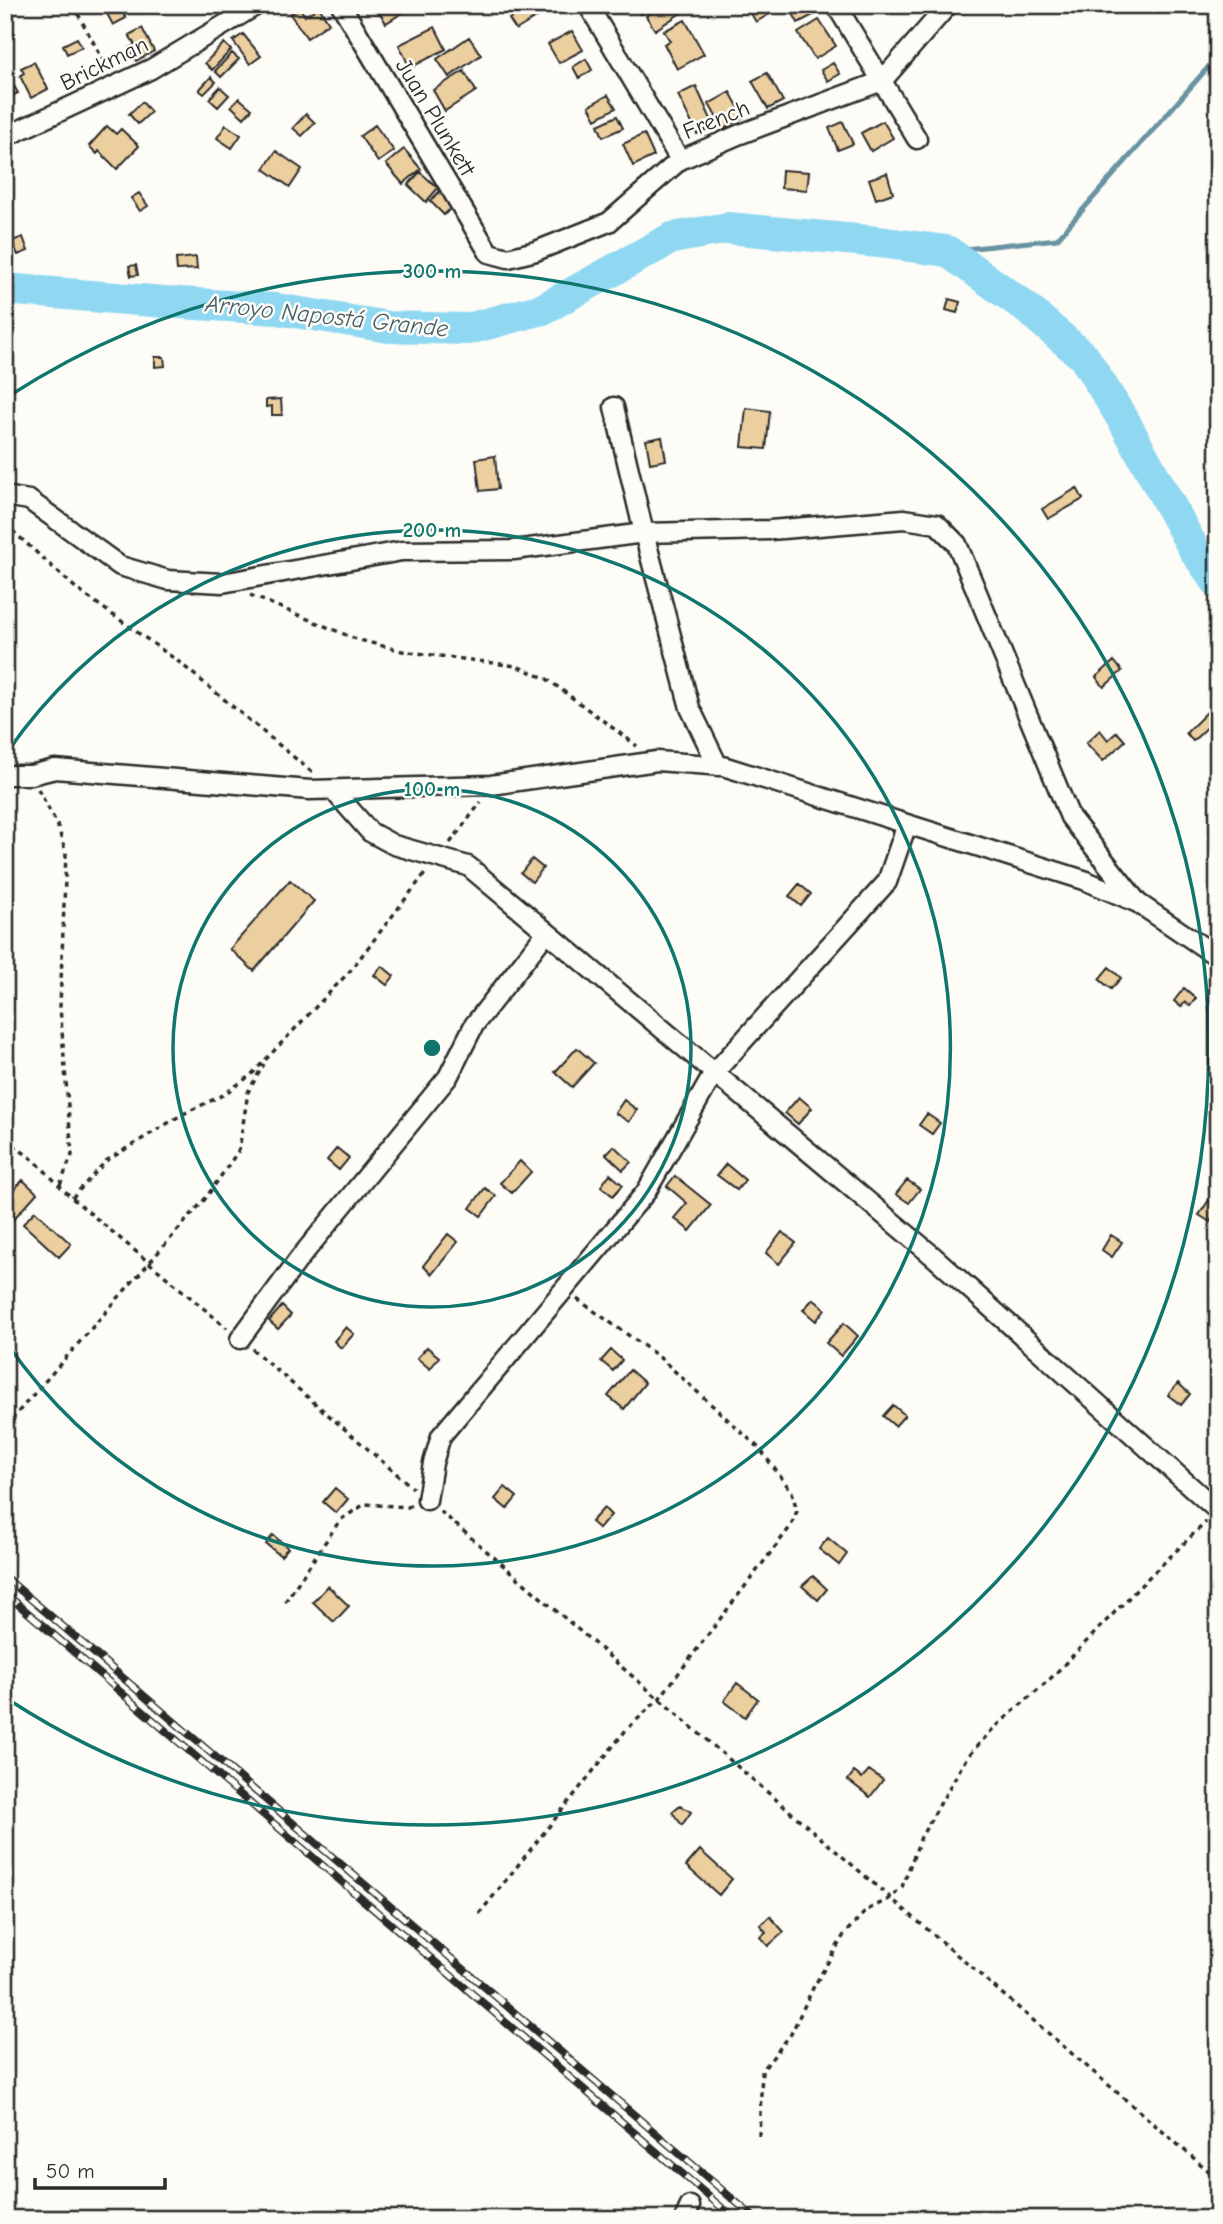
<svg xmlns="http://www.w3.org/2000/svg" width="1223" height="2224" viewBox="0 0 1223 2224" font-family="'Comic Neue',sans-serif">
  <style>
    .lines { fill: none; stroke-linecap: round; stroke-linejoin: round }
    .stream { stroke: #6893a2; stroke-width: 5 }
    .river { stroke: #90d8f2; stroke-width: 32 }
    .building { fill: #eccf9f; stroke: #2b2b2b; stroke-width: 2 }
    .street-casing { stroke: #2b2b2b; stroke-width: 23 }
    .path { stroke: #2b2b2b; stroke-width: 3.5; stroke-dasharray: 5 5; stroke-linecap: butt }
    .street { stroke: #fdfcf7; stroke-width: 18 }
    .rail-casing { stroke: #2b2b2b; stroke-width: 8 }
    .rail { stroke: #fdfcf7; stroke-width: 5; stroke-dasharray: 16; stroke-linecap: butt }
    .ring { fill: none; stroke: #0f766e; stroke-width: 3.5 }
    .labels { text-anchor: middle; stroke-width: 5; stroke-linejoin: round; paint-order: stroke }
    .street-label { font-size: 23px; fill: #2b2b2b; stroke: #fdfcf7 }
    .water-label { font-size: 24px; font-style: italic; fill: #495f67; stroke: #fdfcf7 }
    .centre { fill: #0f766e; stroke: #fdfcf7; stroke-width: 3.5 }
    .ring-label { font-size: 21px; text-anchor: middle; font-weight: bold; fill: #0f766e; stroke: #fdfcf7; stroke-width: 5; stroke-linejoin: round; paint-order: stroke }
  </style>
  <rect width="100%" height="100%" fill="#fdfcf7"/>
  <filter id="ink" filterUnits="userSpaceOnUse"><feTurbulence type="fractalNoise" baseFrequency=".0143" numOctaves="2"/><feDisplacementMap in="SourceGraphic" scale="14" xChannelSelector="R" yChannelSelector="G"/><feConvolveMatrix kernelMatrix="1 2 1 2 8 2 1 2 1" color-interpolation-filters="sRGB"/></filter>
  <g filter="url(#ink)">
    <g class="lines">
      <path class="stream" d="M947 251 1057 239 1218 56"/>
      <path class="river" d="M5 289 164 302 276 309 389 327 468 329 543 309 672 238 728 228 879 242 947 251 1024 306 1084 357 1125 423 1195 551 1218 583"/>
    </g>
    <path class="building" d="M115 5H119L126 18 113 25 105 10Z
      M375 5H415L386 23Z
      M635 5H656L641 14Z
      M663 5H689L690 7 655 30 646 16Z
      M746 5H785L756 22Z
      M795 5H811L815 14 798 23 790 8Z
      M531 6 537 17 516 30 509 19Z
      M319 7 329 23 307 38 290 14 300 8 305 16Z
      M685 20 704 54 677 69 664 44 670 41 664 31Z
      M819 20 836 46 815 59 798 33Z
      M435 27 446 49 410 68 399 45Z
      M142 28 154 51 136 61 129 48 135 45 129 35Z
      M572 31 583 50 559 63 548 44Z
      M243 34 261 56 250 64 233 41Z
      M469 37 481 55 449 77 437 59Z
      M77 38 82 47 67 54 63 45Z
      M224 43 231 50 212 70 205 63Z
      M232 53 239 59 221 77 215 71Z
      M586 59 592 70 579 78 573 67Z
      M34 62 48 89 31 98 20 76 24 73 21 68Z
      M833 63 840 74 828 81 821 70Z
      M464 71 476 91 445 111 433 90Z
      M767 73 783 101 768 109 752 81Z
      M211 77 216 82 204 94 199 90Z
      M14 86 18 93 5 99V91Z
      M696 86 714 126 697 134 678 95Z
      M220 87 229 95 218 107 209 99Z
      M730 92 744 117 723 129 709 104Z
      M608 95 616 108 596 119 589 106Z
      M239 98 252 109 244 118 231 106Z
      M142 102 151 112 138 124 129 114Z
      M306 114 315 123 302 136 293 128Z
      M617 116 623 128 603 137 598 125Z
      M883 121 893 138 871 151 861 133Z
      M843 122 853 144 838 150 829 128Z
      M226 125 241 135 232 148 217 138Z
      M375 125 394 151 378 162 360 136Z
      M107 126 116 134 121 129 139 146 117 169 99 151 97 154 89 146Z
      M644 134 654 156 633 166 623 144Z
      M404 149 421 169 403 184 386 164Z
      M276 151 302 169 290 187 264 169Z
      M782 170 809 172 807 190 781 188Z
      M420 172 438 188 426 202 408 185Z
      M887 173 893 193 876 199 869 179Z
      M441 190 455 204 444 215 430 201Z
      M139 193 148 206 140 211 131 198Z
      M23 237 28 251 18 255 12 241Z
      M196 257 197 269 177 270 176 259Z
      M136 265 138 275 131 276 129 266Z
      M949 299 960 302 957 313 946 310Z
      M155 357H164L165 366 155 367Z
      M281 399 282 415H272V406L266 407V400Z
      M746 408 770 411 766 449 742 447Z
      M662 437 666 460 650 463 646 440Z
      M495 456 498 489 480 491 476 459Z
      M1077 488 1083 499 1048 519 1042 509Z
      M1114 661 1122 671 1104 687 1096 677Z
      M1207 712 1215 720 1193 741 1186 733Z
      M1100 730 1108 740 1117 732 1125 741 1103 761 1086 743Z
      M532 859 543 868 532 882 521 873Z
      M290 880 314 901 254 971 230 949Z
      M799 884 811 894 801 906 789 896Z
      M382 966 394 976 387 985 374 975Z
      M1109 967 1121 978 1111 989 1099 979Z
      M1184 988 1196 998 1190 1006 1185 1002 1181 1007 1174 1001Z
      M577 1048 594 1063 572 1087 555 1072Z
      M799 1097 812 1108 798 1124 785 1113Z
      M624 1100 637 1110 629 1122 615 1113Z
      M927 1114 940 1123 932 1134 919 1125Z
      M614 1146 631 1162 623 1170 606 1154Z
      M337 1148 349 1158 339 1170 327 1160Z
      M520 1161 531 1172 512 1193 500 1183Z
      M726 1164 745 1180 737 1190 717 1175Z
      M610 1174 623 1185 613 1196 601 1186Z
      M675 1176 711 1205 690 1231 674 1218 687 1203 667 1186Z
      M23 1180 37 1193 10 1223 5 1218V1199Z
      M907 1180 920 1189 909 1203 896 1194Z
      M485 1188 496 1196 481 1216 470 1208Z
      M1209 1200 1218 1206V1210L1210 1222 1199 1215Z
      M35 1211 71 1244 59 1257 23 1224Z
      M782 1232 796 1243 779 1264 766 1253Z
      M448 1234 458 1242 432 1274 423 1266Z
      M1111 1235 1122 1242 1112 1257 1102 1250Z
      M813 1299 825 1309 816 1321 803 1310Z
      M282 1306 291 1315 278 1329 269 1321Z
      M844 1323 858 1336 841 1356 826 1343Z
      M346 1327 354 1334 341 1348 334 1341Z
      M427 1347 439 1357 430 1369 417 1358Z
      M611 1350 622 1360 613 1371 601 1361Z
      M630 1370 645 1383 624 1409 608 1396Z
      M1178 1383 1190 1394 1181 1405 1168 1395Z
      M893 1405 905 1415 895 1426 883 1416Z
      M505 1487 517 1497 507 1509 495 1499Z
      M335 1488 348 1499 336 1513 323 1502Z
      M604 1508 611 1515 599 1529 591 1522Z
      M273 1535 288 1548 281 1556 266 1544Z
      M828 1538 847 1554 839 1565 819 1549Z
      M813 1576 827 1589 818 1600 802 1586Z
      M328 1586 349 1606 334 1622 313 1602Z
      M737 1683 758 1699 745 1717 724 1701Z
      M869 1770 883 1780 870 1797 848 1780 854 1772 862 1778Z
      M680 1805 691 1812 682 1825 672 1812Z
      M700 1850 732 1879 719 1895 686 1866Z
      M770 1916 784 1932 768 1946 760 1937 766 1932 760 1925Z"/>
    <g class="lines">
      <defs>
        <path id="street" d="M341 5 489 253 508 258 536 251 609 222 680 160 738 135 882 81 948 5
          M588 5 680 160
          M836 5 917 139
          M5 137 151 69 257 5
          M614 407 644 533 690 708 718 766
          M5 496 29 500 120 566 168 580 222 583 402 551 514 550 644 533 770 530 904 519 937 524 957 544 1070 817 1138 903
          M5 775H31L55 769 310 790 491 785 657 761 723 766 1084 880 1138 903 1218 957
          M333 790 370 832 394 845 468 866 933 1256 1218 1511
          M240 1339 299 1259 448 1077 474 1025 546 933
          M427 1500 433 1463 441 1436 646 1192 714 1073 887 882 907 824
          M684 2219 690 2206"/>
      </defs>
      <use href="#street" class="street-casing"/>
      <path class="path" d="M73 5 109 71
        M5 524 78 590 179 662 313 773
        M250 595 356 639 402 651 516 666 547 679 637 746
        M38 789 57 824 66 853 60 1007 72 1155 60 1185
        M450 843 481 802
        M5 1139 35 1161 72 1198 227 1328
        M72 1198 106 1161 183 1114 223 1095 251 1075 350 971 427 871
        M252 1349 413 1488
        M5 1427 205 1199 239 1150 248 1092 264 1064
        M440 1511 1218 2179
        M285 1602 340 1520 365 1504 408 1507 412 1505
        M479 1914 626 1730 659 1699 791 1526 797 1511 792 1492 759 1448 658 1356 577 1299
        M759 2136 762 2071 791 2034 813 1988 845 1933 867 1910 891 1898 902 1887 921 1837 967 1757 991 1731 1051 1678 1146 1580 1206 1522"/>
      <use href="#street" class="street"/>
      <defs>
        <path id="rail" d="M5 1577 756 2219
          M5 1593 735 2219"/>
      </defs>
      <use href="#rail" class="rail-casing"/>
      <use href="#rail" class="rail"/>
    </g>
  </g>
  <g class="ring">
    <circle cx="432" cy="1048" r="259"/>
    <path d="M8 751A518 518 0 1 1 8 1345"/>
    <path d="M9 396A777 777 0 1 1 9 1700"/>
  </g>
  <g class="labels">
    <g class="street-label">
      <text transform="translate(104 63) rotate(-26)" y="8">Brickman</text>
      <text transform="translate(436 117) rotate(59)" y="8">Juan Plunkett</text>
      <text transform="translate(716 119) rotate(-22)" y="8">French</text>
    </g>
    <g class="water-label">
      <text transform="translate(327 316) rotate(6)" y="8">Arroyo Napostá Grande</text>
    </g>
  </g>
  <circle cx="432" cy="1048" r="10" class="centre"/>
  <g class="ring-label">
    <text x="432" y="278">300 m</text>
    <text x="432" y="537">200 m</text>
    <text x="432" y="796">100 m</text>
  </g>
  <rect width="1223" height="2224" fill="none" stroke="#fdfcf7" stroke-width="28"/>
  <rect x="14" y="14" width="1195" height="2196" fill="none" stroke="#2b2b2b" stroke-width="2.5" filter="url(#ink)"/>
  <path d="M35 2178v10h130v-10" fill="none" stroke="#2b2b2b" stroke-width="3.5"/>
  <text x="46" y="2178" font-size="21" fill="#2b2b2b" stroke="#fdfcf7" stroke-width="5" paint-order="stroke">50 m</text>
</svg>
